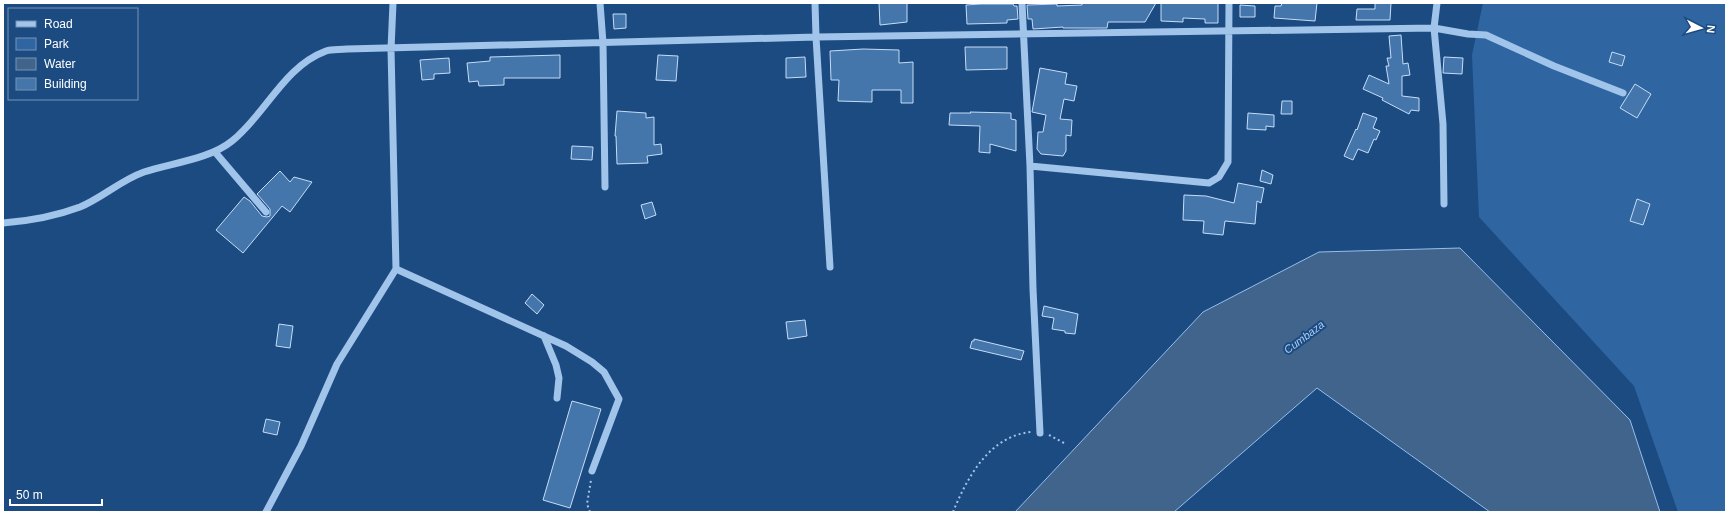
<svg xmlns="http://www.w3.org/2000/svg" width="1729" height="515" viewBox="0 0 1729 515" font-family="Arial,sans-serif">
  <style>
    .green { fill: #2f65a1 }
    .water { fill: #40648c; stroke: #94bfec }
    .building { fill: #4475ab; stroke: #c5ddf8 }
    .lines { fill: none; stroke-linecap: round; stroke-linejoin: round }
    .path { stroke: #a1c4ea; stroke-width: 2; stroke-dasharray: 2 3; stroke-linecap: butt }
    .minor { stroke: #a1c4ea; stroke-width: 7 }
    .labels { text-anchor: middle; stroke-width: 4; stroke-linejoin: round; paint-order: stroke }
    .water-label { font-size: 11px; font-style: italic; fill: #accef2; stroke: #1c4b82 }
  </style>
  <rect width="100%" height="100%" fill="#1c4b82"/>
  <path class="green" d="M1483 3H1726V512H1678L1634 386 1479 217 1472 55Z"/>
  <path class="water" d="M1460 248 1630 420 1660 512H1490L1317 388 1174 512H1015L1203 312 1319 252Z"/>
  <path class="building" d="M879 3H907V22L880 25Z
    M1082 3H1156L1145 22H1108L1107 28H1063V27L1033 29 1032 19H1028L1027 5 1057 4V6L1082 5Z
    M1161 3H1218V23H1205V19L1183 18V22L1161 21Z
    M1282 3H1317L1315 21 1274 18 1275 6H1281Z
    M1375 3H1391L1390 20H1356L1357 9H1375Z
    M981 4H1013L1014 6H1017L1018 19 1007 20V23L967 24 966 5Z
    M1240 5 1255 6V17H1240Z
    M613 14H626V28L614 29Z
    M1401 35 1403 64 1408 63 1410 75 1402 76V96L1419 98V111L1411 110 1409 114 1382 100 1383 98 1363 89 1369 75 1389 84 1386 66H1389L1387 58H1391L1389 36Z
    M965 47H1007V69L966 70Z
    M863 49 899 50V63L913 62V103H901V90H872V102L838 101 839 80H831L830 51Z
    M1612 52 1625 56 1622 66 1609 62Z
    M560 55V78H504V85L479 86 478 81 469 82 467 63 490 61V57Z
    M658 55 678 56 676 81 656 80Z
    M805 57 806 77 786 78V58Z
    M1444 57 1463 58 1462 74 1443 73Z
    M449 58 450 73 434 74V79L422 80 420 60Z
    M1040 68 1067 73 1065 84 1077 86 1074 101 1064 99 1060 119 1072 120 1071 136 1066 135V151L1063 156 1041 154 1037 149 1038 132H1043L1046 115 1032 112Z
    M1635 84 1651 94 1637 118 1620 108Z
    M1282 101H1292V114H1281Z
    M617 111 646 113V118L654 117V145L661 144 662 154 647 156 648 163 617 164 616 136H615Z
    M970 112 1011 113V119L1016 120V151L990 144V153L979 152 980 126 949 125 950 113H971Z
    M1248 113 1274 115V127L1266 126V130L1247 129Z
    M1363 113 1377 118 1373 128 1380 131 1376 140 1374 139 1368 153 1358 149 1353 160 1344 156 1356 129 1357 130Z
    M572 146 593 147 592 160 571 159Z
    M1262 170 1273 175 1271 184 1260 181Z
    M280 171 290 182 294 177 312 182 290 212 282 206 243 253 216 230 244 197 250 201 262 216 267 217 270 216V209L257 194Z
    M1238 183 1264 188 1261 203 1257 201 1255 224 1225 221 1223 235 1203 233 1204 221 1183 220 1184 195 1206 196 1234 203Z
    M1637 199 1650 204 1643 225 1630 221Z
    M652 202 656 215 645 219 641 205Z
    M532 294 544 305 537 314 525 303Z
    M1044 306 1078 314 1075 334 1065 333V331L1052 329 1054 318 1042 316Z
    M805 320 807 336 788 339 786 322Z
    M279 324 293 326 290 348 276 346Z
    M974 339 1024 351 1021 360 970 348 972 341H974Z
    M572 401 601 409 570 508 543 500Z
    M266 419 280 422 277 435 263 432Z"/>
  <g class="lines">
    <path class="path" d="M1049 435 1064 443
      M590 512 587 504 591 480
      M953 512C967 478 989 436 1031 432"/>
    <path class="minor" d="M600 3 603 43 605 187
      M815 3 816 37 830 267
      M1022 3 1030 166 1033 289 1040 433
      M1437 3 1434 28 1443 124 1444 204
      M215 152 266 212
      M1030 166 1209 183 1219 177 1228 162 1229 3
      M3 223C29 221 56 216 80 207 102 198 121 180 144 172 172 163 210 159 232 141 266 114 283 67 326 51 332 49 340 50 347 49L816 37 1434 28 1468 34 1486 35 1554 66 1623 93
      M396 269 566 346 592 362 604 372 619 399 592 471
      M544 336 556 365 559 378 557 398
      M266 512 301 446 337 364 396 269 391 49 393 3"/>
  </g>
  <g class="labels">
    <g class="water-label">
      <text transform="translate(1304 337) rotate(-37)" y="4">Cumbaza</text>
    </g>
  </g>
  <rect width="1729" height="515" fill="none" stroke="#ffffff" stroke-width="8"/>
  <rect x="8" y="8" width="130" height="92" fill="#1c4b82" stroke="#7793b4"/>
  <rect x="16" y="21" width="20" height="6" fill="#a1c4ea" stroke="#7793b4"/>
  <text x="44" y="28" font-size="12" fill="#ffffff">Road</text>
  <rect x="16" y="38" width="20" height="12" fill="#2f65a1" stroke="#7793b4"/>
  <text x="44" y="48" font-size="12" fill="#ffffff">Park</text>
  <rect x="16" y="58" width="20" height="12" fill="#40648c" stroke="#7793b4"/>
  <text x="44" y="68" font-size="12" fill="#ffffff">Water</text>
  <rect x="16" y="78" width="20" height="12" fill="#4475ab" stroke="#7793b4"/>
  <text x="44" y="88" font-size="12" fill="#ffffff">Building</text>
  <g transform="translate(1701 28) rotate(96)" stroke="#1c4b82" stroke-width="3" paint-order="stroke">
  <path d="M0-3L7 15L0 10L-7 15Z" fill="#ffffff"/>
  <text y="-6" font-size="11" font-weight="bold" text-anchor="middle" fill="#ffffff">N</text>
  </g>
  <path d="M10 499v6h92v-6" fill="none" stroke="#ffffff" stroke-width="2"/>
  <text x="16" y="499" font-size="12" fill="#ffffff" stroke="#1c4b82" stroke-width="3" paint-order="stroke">50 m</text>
</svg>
